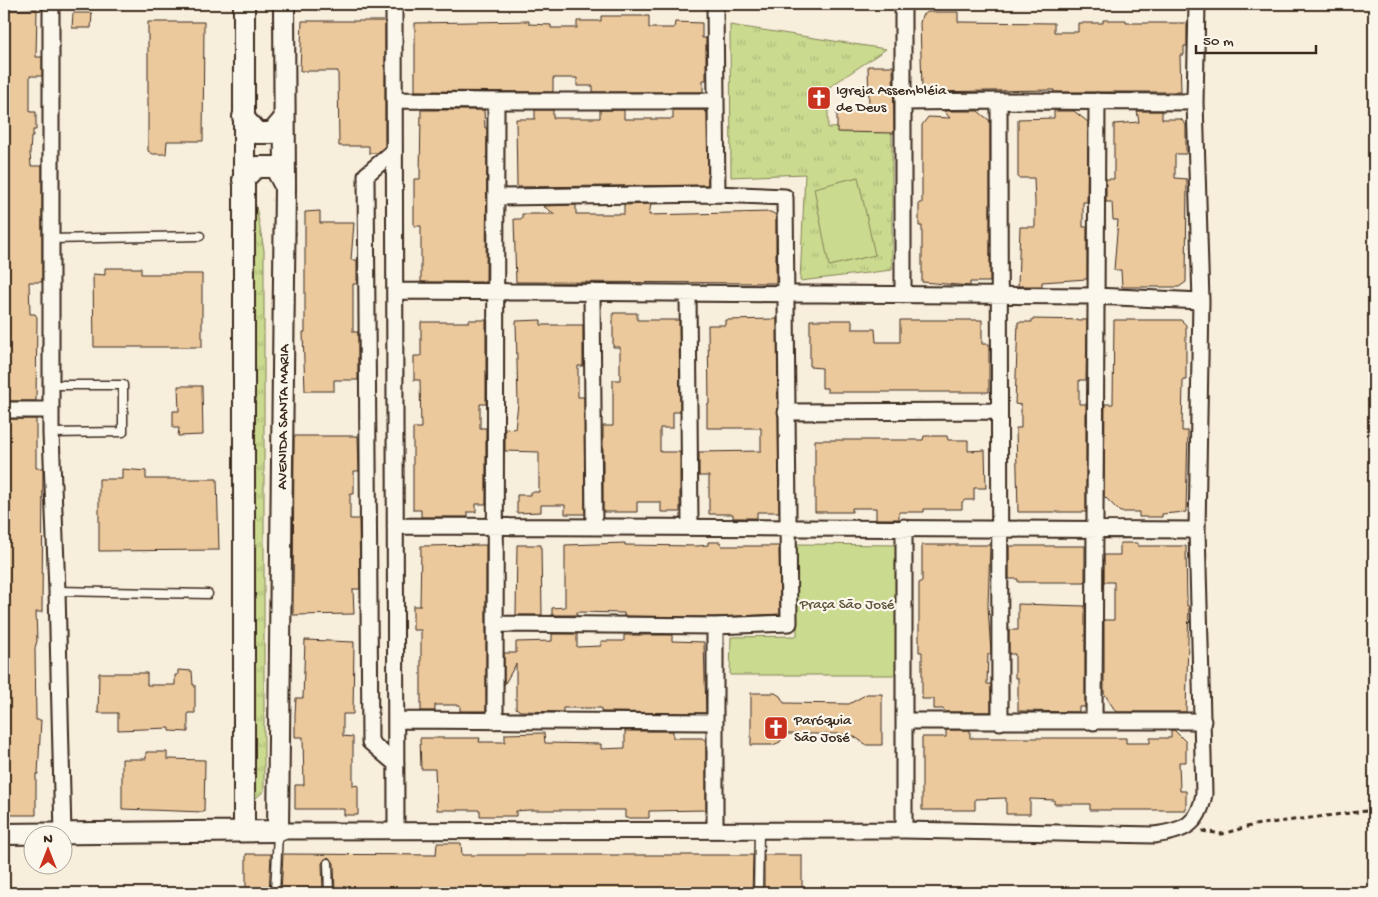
<svg xmlns="http://www.w3.org/2000/svg" width="1378" height="897" viewBox="0 0 1378 897" font-family="'Gochi Hand',sans-serif">
  <style>
    .grass { fill: url(#grass-tufts); stroke: #828256 }
    .park { fill: #cada8f; stroke: #828256 }
    .building { fill: #ecc99d; stroke: #3b2a1e }
    .lines { fill: none; stroke-linecap: round; stroke-linejoin: round }
    .lane-casing { stroke: #3b2a1e; stroke-width: 11 }
    .street-casing { stroke: #3b2a1e; stroke-width: 19 }
    .secondary-casing { stroke: #3b2a1e; stroke-width: 24 }
    .path { stroke: #3b2a1e; stroke-width: 3; stroke-dasharray: 5 4; stroke-linecap: butt }
    .lane { stroke: #fbf7ec; stroke-width: 8 }
    .street { stroke: #fbf7ec; stroke-width: 15 }
    .secondary { stroke: #fbf7ec; stroke-width: 20 }
    .labels { text-anchor: middle; stroke-width: 4.5; stroke-linejoin: round; paint-order: stroke }
    .poi-label { font-size: 15px; fill: #3b2a1e; stroke: #fbf7ec; text-anchor: start }
    .street-label { font-size: 15px; fill: #3b2a1e; stroke: #fbf7ec }
    .park-label { font-size: 15px; fill: #5f563a; stroke: #fbf7ec }
  </style>
  <defs>
    <pattern id="grass-tufts" width="24" height="20" patternUnits="userSpaceOnUse" patternTransform="scale(1.25)"><rect width="24" height="20" fill="#cada8f"/><path d="M3 7l-1-3M5 7V3M7 7l1-3M15 17l-1-3M17 17v-4M19 17l1-3" fill="none" stroke="#aebb7b"/></pattern>
  </defs>
  <rect width="100%" height="100%" fill="#f8eedc"/>
  <filter id="ink" filterUnits="userSpaceOnUse"><feTurbulence type="fractalNoise" baseFrequency=".02" numOctaves="2"/><feDisplacementMap in="SourceGraphic" scale="10" xChannelSelector="R" yChannelSelector="G"/><feConvolveMatrix kernelMatrix="1 2 1 2 8 2 1 2 1" color-interpolation-filters="sRGB"/></filter>
  <g filter="url(#ink)">
    <path class="grass" d="M414 4H456L457 8 409 10Z
      M730 25 886 49 828 88V128L892 126V270L800 281 805 174 731 177Z
      M251 179 264 250V791L248 805Z"/>
    <path class="park" d="M858 177 875 255 829 266 814 188Z
      M796 544 897 545 899 675H730L731 637 797 636Z"/>
    <path class="building" d="M37 9 36 57H42V76H30V112H36V130H33V137H31L30 153 31 166H42V282H29L30 314H35L37 317 36 401H4V10Z
      M928 12H958V22L1054 23V32H1078V23H1103V20H1126V23H1187V46H1184V55H1180L1181 92H1054V90L927 92 922 87 920 23 922 15Z
      M73 13H92L91 28H72Z
      M601 16H649V28H674L675 22 702 23V38H706V80H703V92H593V86H577V78H553V92L415 91V23L529 21V24L551 25V28H577V21H601Z
      M302 21H385V146L377 153H369V146H339L338 71H300Z
      M148 22H204L203 141H167L166 154H153L148 151Z
      M868 66H893L894 133 837 132V111H858V105H869Z
      M421 110H484L485 128H487L486 282H421V226H414V179H420Z
      M535 110H553V118H600V110H624V119H673V110H704L707 113 708 185 517 187 516 119H535Z
      M944 111H978L990 121V282H970V286L922 282V226H919V203H922V125L928 117 950 118Z
      M1054 111H1074L1088 122 1087 202H1083V227H1087V279L1042 282V286H1018L1020 227H1035V202L1034 178H1018V119L1054 118Z
      M1137 111H1162V119H1181L1186 125V154H1175V178L1187 179 1186 282 1179 287H1122L1121 270H1114L1118 220H1113L1112 202H1106V179H1114V124L1139 122Z
      M651 204 649 215 771 212 776 215V283L516 282 514 219H522V214H555L543 206 576 205V214H624V205Z
      M320 211V223H354L351 260H357V284H353V332H358V380H334V391H305L303 332H305V212Z
      M105 268H141V274H202V347H94L93 274 105 275Z
      M613 313H637V320H679L680 412H673V428H660V452H680V512H661V502H637V512H603V426H613V380H620V347H613Z
      M777 319 779 512H757V518H733V514H709V476H699V452L761 451V428H707V404H709L708 325H725V320Z
      M1032 319 1087 320 1086 380H1079V404H1086V512H1018L1016 428H1021V405L1015 404 1018 322H1032Z
      M469 320H486V404H480V428H486V504H476V512H468V517H421V510H413V428H421L420 380H414V356H421V322H469Z
      M541 320V325H583V366H578V397H584L585 514H565V505H541V512L517 513V495H530V492H539V452L505 451V428L515 429 518 404 516 321Z
      M810 320H852V329H875L876 342H900V320H982V344H989V392H827V388H822V368L810 367Z
      M1114 320H1181L1186 325V380H1183L1182 431H1188L1186 512 1162 514V517H1139V512H1120L1104 496 1105 404H1113Z
      M178 386H202L203 435 178 436 179 428H173V411H179Z
      M4 419H36V468H43L42 612H36L37 641 35 648 36 720H41L38 774H36V815H4Z
      M294 436H358L359 471H354V494H350V519H359L360 589H353L354 614 293 615Z
      M924 436H947L948 440H968V451L985 450 986 488H974V500H965L962 502V509H924V512H899V519H876V508H852V512H815V440H923Z
      M122 469 146 471V479H217L219 550 99 551V479H122Z
      M708 542H720L722 546H779L780 614 715 617 624 616V613L577 612V615H552V608L565 607V545L625 543V545L697 546 708 545Z
      M1120 543H1138V546H1186L1187 606H1189L1186 712H1116L1104 693V620H1114V582H1104V555H1120Z
      M486 545V711H460V705H435V711H421V630H413V606H420L421 546Z
      M517 545H541L542 615H516Z
      M922 545H990L988 606 991 654H988L987 684H991V712H946L943 709H934V699H922V652H919V583L922 581Z
      M1009 546H1085V582H1018V579H1009Z
      M1018 604 1085 606V707H1079V712L1018 711V678H1015V654H1009V630H1018Z
      M552 634H577V647L601 646V641H624V635H672V641L704 642 706 713 601 712V708H563V712L520 711 516 708V664L504 685V653H516V642L552 641Z
      M305 640 354 642 353 714H343V736L353 737V786L358 785V815H344V809H295V785H304L303 737H295V714L296 698H303Z
      M178 670 192 671 193 685H195V713H188V732L170 731V728L118 730V713H98L99 673H147V685H175V675H178Z
      M751 693H775L780 696 784 703 849 704 867 694H882V745H867L850 734H785L780 742 773 745H751Z
      M946 730H970V738H1126V743H1150V738H1171V730H1174L1186 742V762H1179L1180 791H1186V810H1090V804H1054V800L1030 799V814H1006V798L975 799V810H922V737H946Z
      M625 731H673V738H702L706 741V810L649 811V818H625V810H529L516 811V816H480V810H437L435 769H421L420 738H480L479 742H505V734L544 733 545 743 601 744V749L625 748Z
      M146 752H167V759L205 760 204 812 122 809V759H146Z
      M437 843H461L462 855H753L752 893H335L334 863 328 857 322 863 323 893H281L283 854 436 855Z
      M246 854H271L269 893H246Z
      M764 855H802V893H764Z"/>
    <g class="lines">
      <defs>
        <path id="lane" d="M51 239 200 236
          M51 385H123V432L51 433
          M57 591 208 594
          M328 863 329 893
          M275 893 278 833
          M758 893 759 830"/>
        <path id="street" d="M51 4V433L57 591 63 834
          M394 4 396 830
          M903 4V295
          M394 100 496 101 495 721
          M496 101H716L715 4
          M903 102 999 101
          M394 151 366 175 370 742 396 764
          M496 197 717 194
          M395 291 1095 296 1201 301
          M592 292 594 527
          M688 293 690 527
          M4 410H51
          M786 412 998 411
          M395 526 1197 530
          M904 527V830
          M495 624 715 626V722
          M715 626 789 623 785 197 717 194 716 101
          M396 720 715 722V830
          M904 721H1203
          M1000 722 999 101 1195 102
          M1094 722 1097 101
          M278 831 904 830 1154 835C1184 831 1199 825 1204 794L1197 530 1201 301 1195 102 1197 4"/>
        <path id="secondary" d="M243 117 257 133H272L284 119
          M243 180 256 167H275L285 186
          M244 830V4
          M4 834 278 831 285 186 284 4"/>
      </defs>
      <use href="#lane" class="lane-casing"/>
      <use href="#street" class="street-casing"/>
      <use href="#secondary" class="secondary-casing"/>
      <path class="path" d="M1202 831 1222 834 1254 825 1374 810"/>
      <use href="#lane" class="lane"/>
      <use href="#street" class="street"/>
      <use href="#secondary" class="secondary"/>
    </g>
  </g>
  <defs>
    <symbol id="church-square" viewBox="-11 -11 22 22"><rect x="-9" y="-9" width="18" height="18" rx="4" fill="#c8321e" stroke="#fbf7ec"/><path d="M-1.2-6h2.4v3.5h3.3v2.4h-3.3V6h-2.4V-.1h-3.3v-2.4h3.3Z" fill="#fff"/></symbol>
  </defs>
  <g fill-rule="evenodd">
    <use href="#church-square" x="805" y="84" width="28" height="28"/>
    <use href="#church-square" x="762" y="714" width="28" height="28"/>
  </g>
  <g class="labels">
    <g class="poi-label">
      <text x="836" y="94">Igreja Assembléia<tspan x="836" dy="17">de Deus</tspan></text>
      <text x="794" y="724">Paróquia<tspan x="794" dy="17">São José</tspan></text>
    </g>
    <g class="street-label">
      <text transform="translate(282 417) rotate(-89)" y="5">AVENIDA SANTA MARIA</text>
    </g>
    <g class="park-label">
      <text x="847" y="608">Praça São José</text>
    </g>
  </g>
  <rect width="1378" height="897" fill="none" stroke="#fbf7ec" stroke-width="20"/>
  <rect x="10" y="10" width="1358" height="877" fill="none" stroke="#3b2a1e" stroke-width="2" filter="url(#ink)"/>
  <g transform="translate(48 850)"><circle r="24" fill="#fbf7ec" stroke="#aea59a"/>
  <path d="M0-4L9 19L0 12L-9 19Z" fill="#c8321e"/>
  <text y="-8" font-size="14" font-weight="bold" text-anchor="middle" fill="#3b2a1e">N</text>
  </g>
  <path d="M1196 45v8h120v-8" fill="none" stroke="#3b2a1e" stroke-width="2.5"/>
  <text x="1203" y="45" font-size="15" fill="#3b2a1e" stroke="#fbf7ec" stroke-width="4" paint-order="stroke">50 m</text>
</svg>
